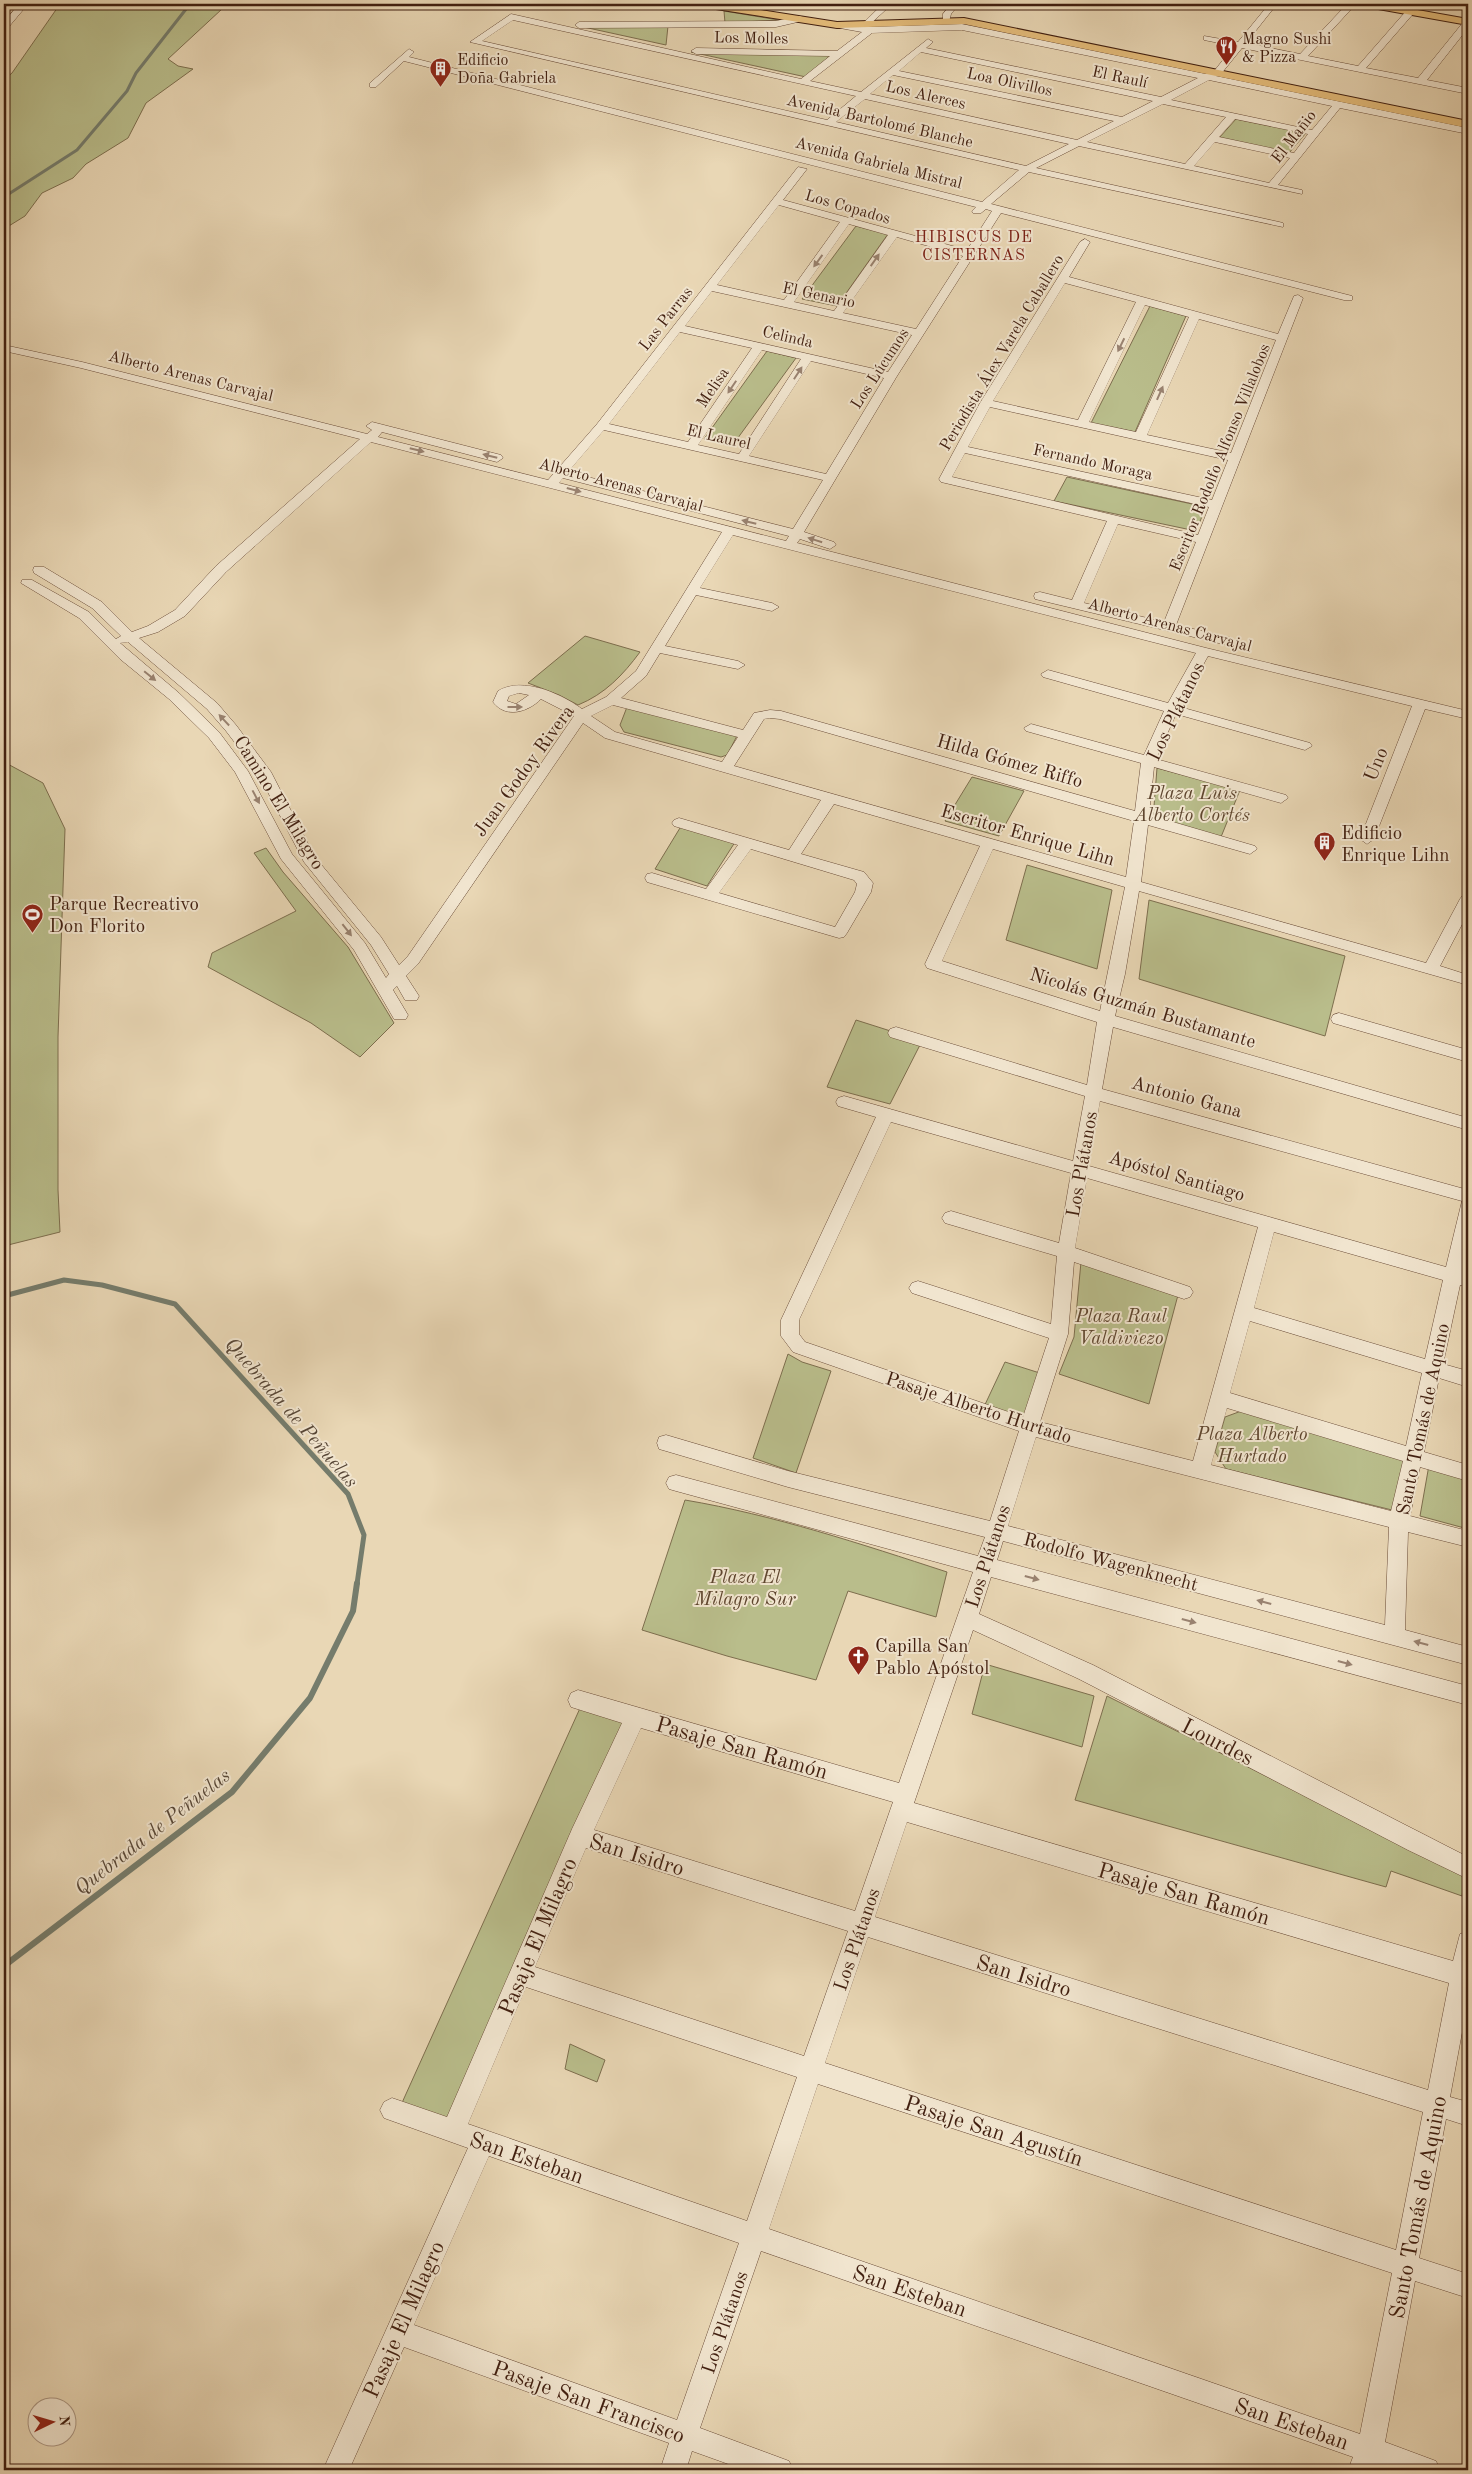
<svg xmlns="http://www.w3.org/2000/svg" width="1472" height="2474" viewBox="0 0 1472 2474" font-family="'Old Standard TT',serif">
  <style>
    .green { fill: #b9bd8b; stroke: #7d6e4e }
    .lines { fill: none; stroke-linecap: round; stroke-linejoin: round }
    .stream-far2 { stroke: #757c6c; stroke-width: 3 }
    .stream-far1 { stroke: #757c6c; stroke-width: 5 }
    .stream { stroke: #757c6c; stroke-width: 6 }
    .minor-casing { stroke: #6b4d39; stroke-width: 1 }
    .major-casing { stroke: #411f10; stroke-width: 2 }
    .minor { fill: #f1e5cf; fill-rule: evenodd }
    .major { fill: #e4bc7a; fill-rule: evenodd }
    .oneway { fill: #998270 }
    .labels { text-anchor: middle; stroke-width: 4; stroke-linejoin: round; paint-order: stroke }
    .far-street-label { font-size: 16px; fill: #411f10; stroke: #f1e5cf }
    .far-poi-label { font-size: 16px; fill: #411f10; stroke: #f1e5cf; text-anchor: start }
    .far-neighbourhood-label { font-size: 16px; letter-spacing: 1px; fill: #7a1f14; stroke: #f1e5cf }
    .street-label { font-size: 19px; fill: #411f10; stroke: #f1e5cf }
    .park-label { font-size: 19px; font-style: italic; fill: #5f462f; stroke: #f1e5cf }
    .poi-label { font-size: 19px; fill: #411f10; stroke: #f1e5cf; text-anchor: start }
    .water-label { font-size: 20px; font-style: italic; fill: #574636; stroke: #f1e5cf }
    .near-street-label { font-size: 22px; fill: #411f10; stroke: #f1e5cf }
  </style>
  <rect width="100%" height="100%" fill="#e9d7b5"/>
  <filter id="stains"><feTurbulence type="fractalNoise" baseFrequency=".004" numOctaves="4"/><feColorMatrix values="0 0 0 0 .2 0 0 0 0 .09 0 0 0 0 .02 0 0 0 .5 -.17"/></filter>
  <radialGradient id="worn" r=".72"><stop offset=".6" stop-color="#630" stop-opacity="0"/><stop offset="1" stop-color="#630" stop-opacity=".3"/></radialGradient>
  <path class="green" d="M60 4H224L222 9 168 59 178 66 193 69 146 103 128 138 86 164 73 178 42 193 25 216 4 229V80L12 73Z
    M724 11 779 20 725 23Z
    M579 26H668L666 45Z
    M780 50 832 54 806 77 691 52Z
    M1236 119 1306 133 1289 153 1219 138Z
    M856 226 888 234 837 306 802 299Z
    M1150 306 1186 316 1135 432 1091 423Z
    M767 351 796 358 732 446 704 439Z
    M1067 477 1206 507 1196 531 1054 501Z
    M585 636 640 652C623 675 605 694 578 705L559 695 528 683Z
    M627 707 738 734 727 755 721 757 624 732 620 725Z
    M4 762 43 783 65 829 58 1037V1190L60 1232 4 1246Z
    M1157 768 1240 790 1221 837 1153 819Z
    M972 777 1024 791 999 836 945 821Z
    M683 823 737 839 707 886 655 869Z
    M266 848 283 872 348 947 394 1023 360 1057 311 1023 208 967 212 953 296 911 254 853Z
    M1027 865 1112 890 1097 969 1006 940Z
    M1149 900 1345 956 1325 1036 1139 979Z
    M856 1020 922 1041 890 1104 827 1087Z
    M1081 1262 1178 1295 1149 1404 1059 1374 1074 1337Z
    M788 1354 802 1362 831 1371 796 1473 753 1458Z
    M1005 1362 1046 1375 1029 1427 982 1411Z
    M1244 1410 1405 1461 1396 1511 1226 1469 1215 1452 1225 1417Z
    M1429 1465 1468 1478V1529L1420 1516Z
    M685 1500C774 1515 861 1544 947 1572L936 1617 848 1591 816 1680 727 1656 642 1630Z
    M985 1664 1094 1696 1082 1747 972 1714Z
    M1107 1696 1465 1876 1462 1896 1391 1871 1386 1887 1075 1800Z
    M581 1706 628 1719 451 2121 401 2105Z
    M570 2044 605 2060 597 2082 565 2069Z"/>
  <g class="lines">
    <path class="stream-far2" d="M4 197 77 150 127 91 136 73 190 4"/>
    <path class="stream-far1" d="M4 1296 64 1280 102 1285 175 1304 348 1494 364 1535 357 1584"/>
    <path class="stream" d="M4 1966 232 1792 310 1698 353 1611 357 1583"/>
    <defs>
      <path id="minor" d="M19 4H28L7 29 4 30V22Z
        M883 4H892L867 27 962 24 1206 74 1215 70 1234 46 1204 40V36L1238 42 1269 4H1277L1246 43 1300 54 1347 4H1356L1308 56 1358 66 1407 10H1413V14L1366 68 1418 78 1465 20 1468 19V28L1427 80 1468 88V94L1242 48 1221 74 1216 76 1468 128V134L1340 108 1278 185 1302 190V194L1079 146 1036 168 1279 222 1283 223V227L1029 172 991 204 1352 296V300H1344L1001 213 897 376 804 532 834 542 836 545 830 549 800 539 797 543 1206 648 1468 711V719L1425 709 1374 839 1367 844 1360 839 1412 706 1208 656 1180 707 1310 743 1312 746 1305 750 1176 714 1156 759 1286 795 1288 798 1281 803 1154 767 1149 815 1255 846 1257 849 1250 854 1148 825 1141 882 1426 963 1460 899 1463 895 1468 894V913L1440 966 1468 975V985L1139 891 1125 974 1115 1016 1468 1118V1130L1113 1027 1102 1089 1468 1190V1244L1462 1271 1468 1273V1287L1460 1285 1443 1364 1468 1371V1387L1439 1378 1424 1452 1468 1465V1481L1420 1467 1410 1516 1468 1531V1547L1408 1532 1405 1630 1468 1647V1665L1003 1541 997 1560 1468 1686V1705L991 1577 979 1614 1093 1665 1468 1857V1879L1408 1850 1079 1679 973 1630 914 1803 1453 1961 1460 1934 1468 1931V2000L1450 2097 1468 2102V2126L1446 2119 1419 2258 1468 2274V2298L1415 2281 1385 2442 1436 2461 1440 2470H1390L1376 2465 1374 2470H1348L1353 2457 761 2251 700 2428 789 2461 793 2470H745L692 2451 686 2470H660L669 2443 404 2347 349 2470H323L468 2148 384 2118 380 2110 384 2102 392 2098 447 2117 572 1829 622 1723 571 1707 568 1700 571 1693 578 1690 899 1783 973 1572 676 1491 669 1489 666 1483 669 1477 676 1475 978 1556 985 1537 788 1487 666 1451 659 1449 657 1443 659 1437 666 1435 788 1471 990 1521 1019 1431 793 1352 781 1336V1320L876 1117 838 1106 836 1102 838 1098 844 1096 1073 1161 1085 1096 890 1037 888 1033 890 1029 896 1027 1087 1085 1097 1022 927 968 925 964 980 846 834 804 801 854 864 872 873 883 871 892 847 933 844 937 839 938 647 882 645 878 647 874 652 873 706 889 738 845 674 826 672 823 674 820 679 818 789 850 821 800 605 738 583 723 418 964 406 976 419 996 417 1000H405L397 986 393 990 408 1015 406 1019H394L354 950 281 859 235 772 209 738 169 699 120 659 79 618 21 583 22 580H32L89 612 116 639 121 636 92 608 34 573 33 570 34 567H44L102 602 132 632 148 626 175 610 216 566 360 439 81 368 4 351V345L82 362 367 434 372 430 366 426 372 422 501 455 503 458 497 462 382 432 378 437 548 480 597 424 798 167 807 169 783 200 967 250 992 211 986 209 981 213H973L972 211 976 207 404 61 376 87H370V83L409 49 414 52 409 57 982 202 1019 170 470 42 511 14 801 79 830 56 696 54 691 51 696 48 837 51 862 32 834 27V23L860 26ZM513 20 856 96 827 120 482 41ZM962 30 1198 78 1161 97 926 48 933 42 928 39 861 92 810 81 872 33ZM921 52 1153 101 1122 117 899 71ZM893 75 1114 121 1077 140 870 94ZM1209 80 1332 106 1312 130 1171 100ZM865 99 1069 144 1026 166 836 122ZM1163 104 1226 117 1185 164 1087 142ZM1235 119 1308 134 1294 153 1219 137ZM1215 142 1290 158 1269 183 1194 166ZM779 205 840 222 784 300 717 285ZM849 224 888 235 834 311 794 302ZM897 237 963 256 916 329 843 313ZM712 291 912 335 888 372 685 326ZM680 332 752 348 688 442 609 424ZM762 350 801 359 739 454 698 445ZM811 361 884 378 826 474 749 456ZM604 430 823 480 793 529 568 472ZM371 442 722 532 636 671 606 697 582 709C561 694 523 676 498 691L493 702C506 719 528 712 541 699L574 716 408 956 399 965 381 937 315 857 271 772 236 725 217 703 139 638 158 632 185 616 226 572ZM563 478 789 536 786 541 559 483ZM733 535 1196 653 1168 703 1048 670 1041 674 1043 677 1164 711 1144 755 1031 724 1024 728 1026 731 1141 763 1135 811 781 711 770 710 754 713 743 730 621 698 646 676 660 653 738 669 745 665 738 661 665 646 696 595 772 611 779 607 772 603 700 588ZM128 642 207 709 226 731 258 773 304 862 371 945 389 974 386 978 365 943 292 854 248 771 219 732 179 693 120 643ZM519 693 529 695 516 704 507 701 509 696ZM613 705 738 737 722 762 615 732 591 716ZM770 718 780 719 1134 821 1126 877 734 766 764 719ZM751 849 854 880 857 884 855 892 835 927 719 893ZM993 849 1125 887 1100 1011 942 961ZM1100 1101 1462 1201 1446 1267 1089 1166ZM891 1122 1071 1173 1059 1243 951 1211 945 1213 942 1218 945 1223 1057 1256 1051 1324 918 1281 912 1283 909 1288 912 1293 1049 1338 1023 1417 805 1342 799 1334V1320ZM1087 1178 1258 1227 1193 1461 1040 1422 1068 1334 1074 1262 1184 1299 1190 1297 1193 1292 1190 1287 1075 1248ZM1274 1232 1443 1280 1425 1359 1254 1308ZM1250 1321 1422 1373 1406 1446 1230 1393ZM1227 1408 1403 1461 1391 1511 1211 1465ZM1036 1437 1389 1527 1385 1625 1008 1526ZM641 1728 893 1802 855 1911 594 1830ZM907 1822 1449 1983 1428 2090 875 1917ZM586 1848 848 1931 804 2056 535 1967ZM868 1937 1423 2112 1396 2250 825 2063ZM526 1987 797 2077 747 2221 468 2124ZM818 2084 1392 2273 1360 2434 769 2229ZM489 2156 739 2243 677 2420 414 2325Z
        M951 4H959L951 14 949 22H943V14Z
        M799 16 802 17V21L776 27 579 28 575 25 579 22 776 21Z
        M1085 239 1090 242 1069 277 1278 334 1294 296 1298 295 1303 298 1176 625 1232 638 1234 641 1232 644 1227 645 1035 599 1034 596 1035 593 1040 592 1072 600 1107 521 941 482 939 479 980 403 1080 242ZM1065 283 1136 302 1078 420 993 401ZM1145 305 1189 317 1136 432 1089 422ZM1199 319 1276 340 1231 453 1147 435ZM990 407 1228 460 1212 500 968 447ZM965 453 1209 507 1198 535 952 477ZM1118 524 1196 542 1164 622 1084 603Z
        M1339 1013 1468 1050V1062L1333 1023 1331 1019 1333 1015Z"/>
      <path id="major" d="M698 4H722L837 22 964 18 1468 121V128L964 24 837 28 703 7Z
        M1362 4H1384L1468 19V25L1367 7Z"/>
    </defs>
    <use href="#minor" class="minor-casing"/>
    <use href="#major" class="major-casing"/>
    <use href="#minor" class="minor"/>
    <use href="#major" class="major"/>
  </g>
  <defs><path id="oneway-solid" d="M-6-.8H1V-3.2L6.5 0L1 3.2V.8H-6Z" transform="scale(1.25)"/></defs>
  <g class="oneway">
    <use href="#oneway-solid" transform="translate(875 260) rotate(-55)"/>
    <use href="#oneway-solid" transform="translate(818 261) rotate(126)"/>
    <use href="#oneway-solid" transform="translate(1121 345) rotate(116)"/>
    <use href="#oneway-solid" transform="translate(798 373) rotate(-57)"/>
    <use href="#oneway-solid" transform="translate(732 387) rotate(124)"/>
    <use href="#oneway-solid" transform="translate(1160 393) rotate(-66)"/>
    <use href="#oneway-solid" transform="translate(417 450) rotate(14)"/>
    <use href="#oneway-solid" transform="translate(490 456) rotate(-166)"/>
    <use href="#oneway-solid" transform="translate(574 490) rotate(15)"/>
    <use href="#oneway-solid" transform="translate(749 522) rotate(-166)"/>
    <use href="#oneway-solid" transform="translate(815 540) rotate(-163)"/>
    <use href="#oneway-solid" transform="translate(150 676) rotate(39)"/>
    <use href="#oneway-solid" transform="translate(515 707)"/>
    <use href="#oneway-solid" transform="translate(224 720) rotate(-133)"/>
    <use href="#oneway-solid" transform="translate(256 797) rotate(62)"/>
    <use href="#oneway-solid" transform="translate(347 930) rotate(52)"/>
    <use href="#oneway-solid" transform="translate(1032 1578) rotate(15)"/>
    <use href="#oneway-solid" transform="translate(1264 1602) rotate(-165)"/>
    <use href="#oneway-solid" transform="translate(1189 1621) rotate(15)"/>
    <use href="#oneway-solid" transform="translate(1421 1643) rotate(-165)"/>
    <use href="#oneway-solid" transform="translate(1345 1663) rotate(15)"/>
  </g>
  <defs>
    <symbol id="restaurant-pin" viewBox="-11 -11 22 30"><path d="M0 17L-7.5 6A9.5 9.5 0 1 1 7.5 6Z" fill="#8f2418" stroke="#f1e5cf"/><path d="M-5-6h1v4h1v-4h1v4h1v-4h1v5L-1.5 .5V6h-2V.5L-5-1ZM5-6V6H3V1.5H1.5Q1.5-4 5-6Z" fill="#fff"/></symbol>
    <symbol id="building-pin" viewBox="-11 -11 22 30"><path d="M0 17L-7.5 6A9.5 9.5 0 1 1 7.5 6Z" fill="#8f2418" stroke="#f1e5cf"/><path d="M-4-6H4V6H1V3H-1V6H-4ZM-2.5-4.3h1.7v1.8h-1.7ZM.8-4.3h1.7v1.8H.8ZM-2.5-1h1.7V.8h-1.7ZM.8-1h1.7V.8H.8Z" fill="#fff"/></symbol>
    <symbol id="stadium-pin" viewBox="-11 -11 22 30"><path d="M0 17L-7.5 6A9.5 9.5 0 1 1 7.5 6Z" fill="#8f2418" stroke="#f1e5cf"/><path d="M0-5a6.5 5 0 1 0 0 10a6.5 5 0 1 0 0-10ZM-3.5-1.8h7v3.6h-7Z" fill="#fff"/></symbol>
    <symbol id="church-pin" viewBox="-11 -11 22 30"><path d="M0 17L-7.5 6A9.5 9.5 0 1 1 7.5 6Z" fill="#8f2418" stroke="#f1e5cf"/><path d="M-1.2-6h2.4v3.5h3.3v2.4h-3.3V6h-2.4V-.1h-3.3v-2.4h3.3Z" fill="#fff"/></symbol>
  </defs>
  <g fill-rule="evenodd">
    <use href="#restaurant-pin" x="1214" y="34" width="25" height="34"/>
    <use href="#building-pin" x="428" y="56" width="25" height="34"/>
    <use href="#building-pin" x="1312" y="830" width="25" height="34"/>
    <use href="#stadium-pin" x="20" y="902" width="25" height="34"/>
    <use href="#church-pin" x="846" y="1644" width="25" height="34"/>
  </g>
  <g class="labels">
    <g class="far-street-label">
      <text transform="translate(751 37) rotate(1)" y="6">Los Molles</text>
      <text transform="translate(1120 76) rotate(12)" y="6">El Raulí</text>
      <text transform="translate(1010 81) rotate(12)" y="6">Loa Olivillos</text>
      <text transform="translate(926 94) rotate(13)" y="6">Los Alerces</text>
      <text transform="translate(880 120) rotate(13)" y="6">Avenida Bartolomé Blanche</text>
      <text transform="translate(1293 136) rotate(-52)" y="6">El Mañio</text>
      <text transform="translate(879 162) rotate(14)" y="6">Avenida Gabriela Mistral</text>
      <text transform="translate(848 206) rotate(16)" y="6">Los Copados</text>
      <text transform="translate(819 294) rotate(12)" y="6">El Genario</text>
      <text transform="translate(665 318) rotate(-52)" y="6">Las Parras</text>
      <text transform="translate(788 336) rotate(13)" y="6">Celinda</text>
      <text transform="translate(1001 352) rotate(-59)" y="6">Periodista Álex Varela Caballero</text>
      <text transform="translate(879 368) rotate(-57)" y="6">Los Lúcumos</text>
      <text transform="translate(191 375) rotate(14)" y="6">Alberto Arenas Carvajal</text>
      <text transform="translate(712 387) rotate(-56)" y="6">Melisa</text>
      <text transform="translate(719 436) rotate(13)" y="6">El Laurel</text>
      <text transform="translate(1219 457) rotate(-68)" y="6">Escritor Rodolfo Alfonso Villalobos</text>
      <text transform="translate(1093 461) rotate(12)" y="6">Fernando Moraga</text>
      <text transform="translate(621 484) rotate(15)" y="6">Alberto Arenas Carvajal</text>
      <text transform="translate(1170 624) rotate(15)" y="6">Alberto Arenas Carvajal</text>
    </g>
    <g class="far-poi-label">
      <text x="1242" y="44">Magno Sushi<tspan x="1242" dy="18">&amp; Pizza</tspan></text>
      <text x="457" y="65">Edificio<tspan x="457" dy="18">Doña Gabriela</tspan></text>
    </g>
    <g class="far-neighbourhood-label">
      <text x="974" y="242">HIBISCUS DE<tspan x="974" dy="18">CISTERNAS</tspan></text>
    </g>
    <g class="street-label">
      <text transform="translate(1175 711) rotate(-64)" y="7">Los Plátanos</text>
      <text transform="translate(1010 760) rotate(16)" y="7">Hilda Gómez Riffo</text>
      <text transform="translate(1375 764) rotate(-68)" y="7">Uno</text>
      <text transform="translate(523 770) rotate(-54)" y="7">Juan Godoy Rivera</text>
      <text transform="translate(280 802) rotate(58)" y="7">Camino El Milagro</text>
      <text transform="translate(1028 834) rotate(16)" y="7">Escritor Enrique Lihn</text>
      <text transform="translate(1143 1007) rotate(17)" y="7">Nicolás Guzmán Bustamante</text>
      <text transform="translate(1187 1096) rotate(15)" y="7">Antonio Gana</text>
      <text transform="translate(1081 1164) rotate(-80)" y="7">Los Plátanos</text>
      <text transform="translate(1177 1175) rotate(16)" y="7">Apóstol Santiago</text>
      <text transform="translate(979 1407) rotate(18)" y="7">Pasaje Alberto Hurtado</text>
      <text transform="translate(1422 1419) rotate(-78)" y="7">Santo Tomás de Aquino</text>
      <text transform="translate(987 1556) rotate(-72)" y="7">Los Plátanos</text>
      <text transform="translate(1111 1561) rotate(15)" y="7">Rodolfo Wagenknecht</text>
      <text transform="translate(856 1939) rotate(-71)" y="7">Los Plátanos</text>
      <text transform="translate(724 2322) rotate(-71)" y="7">Los Plátanos</text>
    </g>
    <g class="park-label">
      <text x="1192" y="799">Plaza Luis<tspan x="1192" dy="22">Alberto Cortés</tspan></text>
      <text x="1121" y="1322">Plaza Raul<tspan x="1121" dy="22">Valdiviezo</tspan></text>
      <text x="1252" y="1440">Plaza Alberto<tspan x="1252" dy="22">Hurtado</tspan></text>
      <text x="745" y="1583">Plaza El<tspan x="745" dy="22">Milagro Sur</tspan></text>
    </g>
    <g class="poi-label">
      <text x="1341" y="839">Edificio<tspan x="1341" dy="22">Enrique Lihn</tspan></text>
      <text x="49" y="910">Parque Recreativo<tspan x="49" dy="22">Don Florito</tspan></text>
      <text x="875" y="1652">Capilla San<tspan x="875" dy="22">Pablo Apóstol</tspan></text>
    </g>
    <g class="water-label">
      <text transform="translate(292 1412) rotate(49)" y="7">Quebrada de Peñuelas</text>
      <text transform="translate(152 1831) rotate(-38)" y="7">Quebrada de Peñuelas</text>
    </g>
    <g class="near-street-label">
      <text transform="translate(1218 1741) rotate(27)" y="8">Lourdes</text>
      <text transform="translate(742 1747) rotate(16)" y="8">Pasaje San Ramón</text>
      <text transform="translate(637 1854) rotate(17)" y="8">San Isidro</text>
      <text transform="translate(1184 1893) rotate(16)" y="8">Pasaje San Ramón</text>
      <text transform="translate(537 1936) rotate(-67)" y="8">Pasaje El Milagro</text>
      <text transform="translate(1024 1975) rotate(17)" y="8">San Isidro</text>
      <text transform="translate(994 2130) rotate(18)" y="8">Pasaje San Agustín</text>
      <text transform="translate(527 2157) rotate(19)" y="8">San Esteban</text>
      <text transform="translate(1417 2207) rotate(-79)" y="8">Santo Tomás de Aquino</text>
      <text transform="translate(910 2290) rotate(19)" y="8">San Esteban</text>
      <text transform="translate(403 2319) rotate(-66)" y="8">Pasaje El Milagro</text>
      <text transform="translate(589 2401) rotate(20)" y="8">Pasaje San Francisco</text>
      <text transform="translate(1292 2423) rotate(19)" y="8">San Esteban</text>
    </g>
  </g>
  <rect width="1472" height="2474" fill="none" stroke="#e9d7b5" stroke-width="20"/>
  <rect x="5" y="5" width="1462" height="2464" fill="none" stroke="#411f10" stroke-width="2.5"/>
  <rect x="10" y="10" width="1452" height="2454" fill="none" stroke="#411f10"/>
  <g transform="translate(52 2422) rotate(85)"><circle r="24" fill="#f1e5cf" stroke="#ab9683"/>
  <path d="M0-4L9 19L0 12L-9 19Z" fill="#8f2418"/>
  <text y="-8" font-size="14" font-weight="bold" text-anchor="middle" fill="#411f10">N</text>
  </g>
  <rect width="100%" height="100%" filter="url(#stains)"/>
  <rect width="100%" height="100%" fill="url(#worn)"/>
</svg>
